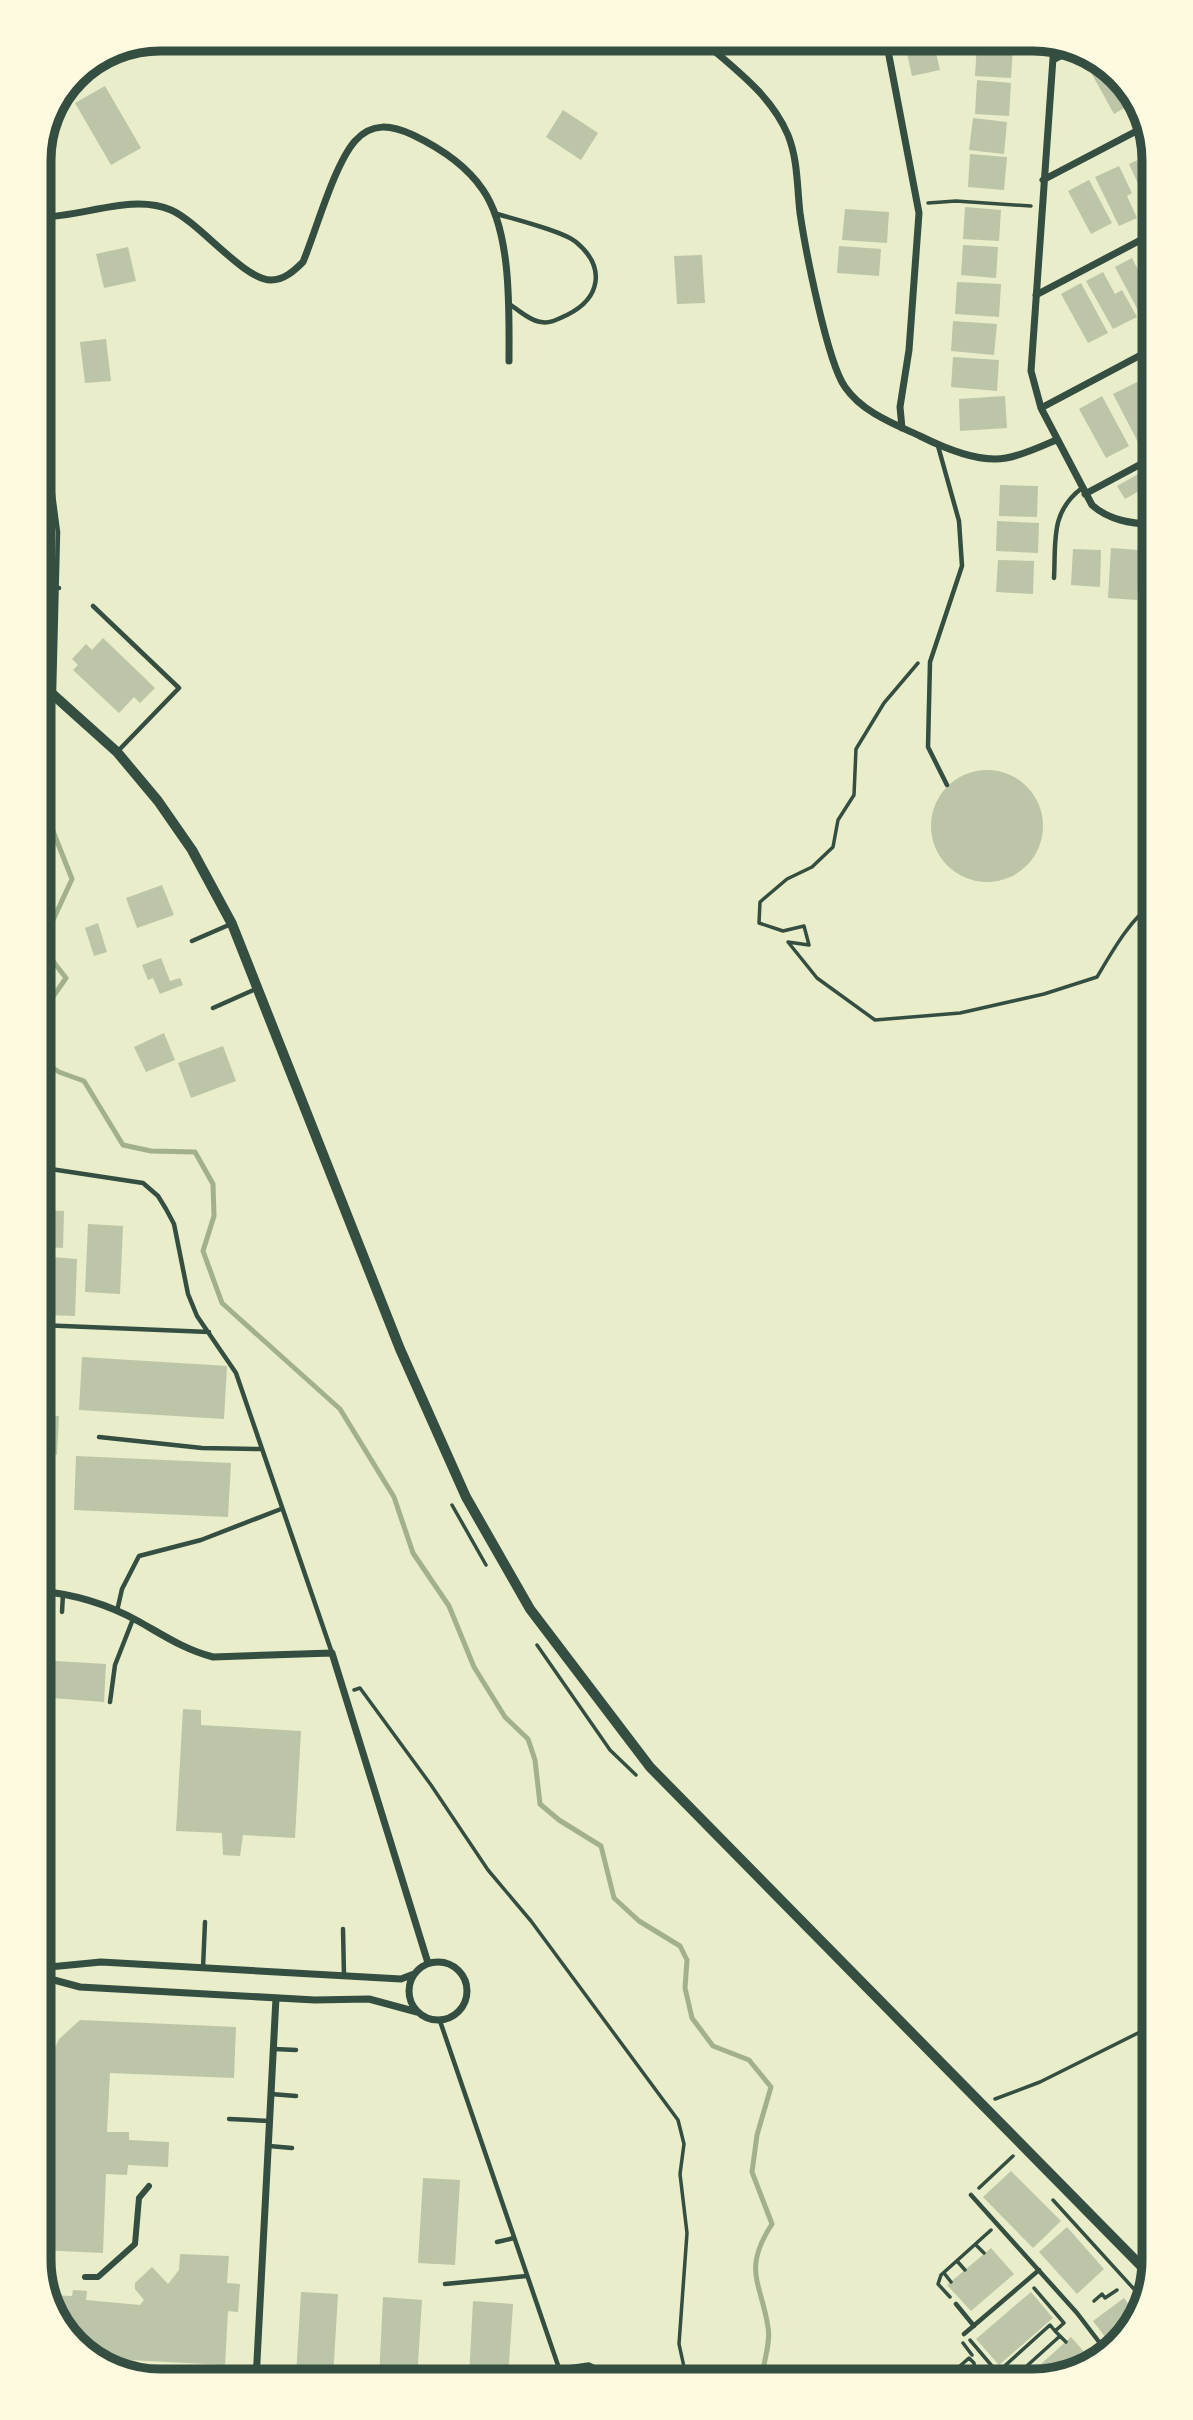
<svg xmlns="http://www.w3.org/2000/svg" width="1193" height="2420" viewBox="0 0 1193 2420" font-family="'IBM Plex Sans',sans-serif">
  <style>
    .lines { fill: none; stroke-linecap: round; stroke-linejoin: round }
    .stream { stroke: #a3b18a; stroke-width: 5 }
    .building { fill: #bcc5a7 }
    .path { stroke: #344e41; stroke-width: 3.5 }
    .service { stroke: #344e41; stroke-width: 4.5 }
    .pedestrian { stroke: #344e41; stroke-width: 6 }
    .minor { stroke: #344e41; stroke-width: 7 }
    .tertiary { stroke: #344e41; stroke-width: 10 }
    .rim { fill: none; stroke: #344e41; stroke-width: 9 }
  </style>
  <rect width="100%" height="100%" fill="#e9edc9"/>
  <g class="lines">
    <path class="stream" d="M39 1017 66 978 41 946 72 879 39 796
      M39 1059 59 1072 84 1081 123 1145 151 1151 195 1152 213 1184 214 1216 203 1251 222 1303 340 1409 394 1497 413 1553 449 1606 474 1667 505 1717 528 1739 535 1760 540 1804 559 1820 601 1846 614 1898 639 1921 680 1946 687 1960 685 1988 692 2018 713 2046 749 2060 771 2087 757 2135 752 2172 772 2224C742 2270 761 2282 768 2327 771 2341 764 2361 762 2375"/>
  </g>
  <path class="building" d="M904 40H933L940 70 912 76Z
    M977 44 1013 47 1011 78 975 76Z
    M1088 56 1107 63 1136 101 1114 114 1083 58Z
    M977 80 1011 83 1009 116 975 114Z
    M105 86 141 148 111 165 75 103Z
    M563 110 598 133 581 160 546 137Z
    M973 118 1007 122 1004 154 969 150Z
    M1153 153 1154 212 1152 214 1129 164Z
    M970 154 1007 157 1004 190 968 187Z
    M1119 166 1132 193 1127 196 1137 218 1119 226 1095 177Z
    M1089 180 1112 223 1091 234 1068 191Z
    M965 207 1001 210 999 241 963 239Z
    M845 209 889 212 887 243 842 240Z
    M963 245 998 247 996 278 961 275Z
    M839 246 881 249 879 276 837 273Z
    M128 247 136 281 104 288 96 254Z
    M1154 247V267L1146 252Z
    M702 255 705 303 677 304 674 256Z
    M1132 258 1143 280 1151 276 1154 283V309L1141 316 1115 267Z
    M1103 272 1115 294 1122 290 1137 317 1113 329 1086 281Z
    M957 282 1001 284 999 317 955 314Z
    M1081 283 1108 333 1088 343 1061 294Z
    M39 303H46L48 324 39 325Z
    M953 321 997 324 994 355 951 351Z
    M106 339 111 381 85 383 80 342Z
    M953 357 999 360 997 391 951 387Z
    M1154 369V402L1141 376Z
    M1137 382 1151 409 1143 413 1154 436 1140 446 1113 394Z
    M1005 396 1007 428 960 431 959 399Z
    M1102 396 1129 446 1106 458 1079 409Z
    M1140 473 1148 486 1125 499 1117 486Z
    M1000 485 1038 486 1037 517 999 516Z
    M997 521 1039 523 1038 553 996 551Z
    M1111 548 1140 550 1137 600 1108 598Z
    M1073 549 1101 550 1100 587 1071 585Z
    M1147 550H1154V602H1144Z
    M998 560 1034 561 1033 594 996 592Z
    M103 638 155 688 140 703 134 697 119 713 73 670 78 665 72 659 86 644 92 650Z
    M931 826a56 56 0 1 1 112 0a56 56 0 1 1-112 0Z
    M162 885 174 915 137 928 126 898Z
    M98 923 107 952 94 956 85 928Z
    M161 958 170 981 180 978 183 985 160 994 153 978 148 980 142 965Z
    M164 1033 175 1060 146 1072 134 1047Z
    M223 1046 236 1081 191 1098 178 1063Z
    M39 1210 64 1211 63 1248 46 1247V1256H39Z
    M88 1224 123 1226 120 1294 85 1292Z
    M52 1257 77 1259 75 1316 49 1315Z
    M82 1357 227 1366 224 1419 79 1410Z
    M39 1415 59 1416 57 1455 39 1453Z
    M76 1456 231 1463 228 1517 74 1510Z
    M39 1660 106 1664 104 1702 39 1697Z
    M183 1709 201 1710V1725L301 1731 295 1838 243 1835 240 1856 223 1855 222 1833 176 1831Z
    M80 2020 236 2027 234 2078 110 2073 107 2132H129V2140L169 2142 168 2167 128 2165 127 2175 106 2174 103 2253 39 2250 45 2069 59 2039Z
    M1011 2171 1061 2221 1033 2248 983 2197Z
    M423 2178 460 2180 455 2265 418 2263Z
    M1067 2227 1104 2269 1077 2294 1039 2252Z
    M991 2248 1014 2274 971 2311 947 2285Z
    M180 2254 229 2256 227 2283 240 2284 238 2312 228 2311 225 2365 90 2358 48 2306 45 2295 72 2296 73 2290 87 2291 86 2300 140 2305 144 2300 135 2289V2283L152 2267 168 2284 179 2270Z
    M301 2292 338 2294 333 2378 296 2376Z
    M1031 2292 1053 2318 999 2365 976 2339Z
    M383 2297 422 2300 417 2379H379Z
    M1124 2298 1137 2316 1134 2328 1112 2346 1093 2321Z
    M473 2301 513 2304 508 2378H469Z
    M1071 2337 1093 2362 1079 2372 1031 2373Z"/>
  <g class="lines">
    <path class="path" d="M928 203 956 201 1031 206
      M918 663 884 703 856 749 854 795 838 820 833 847 812 867 787 879 760 902 759 923 783 931 804 926 809 945 788 942 817 978 875 1020 960 1013 1044 994 1097 977C1113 950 1129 921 1154 902
      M452 1505 486 1565
      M537 1645 610 1750 636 1775
      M354 1690 360 1688 431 1785 488 1870 531 1921 678 2120 684 2144 680 2174 687 2233 679 2344 686 2376
      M995 2099 1040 2082 1154 2025
      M979 2188 1013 2156
      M1053 2200 1143 2299
      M976 2245 984 2253
      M957 2261 965 2270
      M944 2273 951 2282
      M950 2297 938 2284 941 2275 991 2230
      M1094 2301 1102 2294 1105 2298 1117 2290
      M1060 2336 1066 2342
      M970 2340 997 2372
      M963 2343 972 2355
      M568 2367 589 2364 617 2377
      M998 2372 1050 2325 1055 2331
      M1019 2373 1060 2336 1055 2331 1064 2323 1034 2288
      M961 2374 960 2366 969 2358 974 2363 975 2373"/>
    <path class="service" d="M494 213C513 219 563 231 576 242 606 267 601 298 567 315 558 319 550 324 541 322 530 321 517 309 508 303
      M39 388 58 532 54 692
      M938 446 959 521 962 566 930 662 928 747 947 785
      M1054 578C1056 541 1050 512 1082 488
      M39 590 59 588
      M93 606 179 688 118 751
      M192 941 231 924
      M213 1008 258 988
      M44 1168 143 1183 158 1196 166 1209 174 1224 188 1294 197 1316 236 1373 332 1653
      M39 1325 209 1332
      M99 1437 202 1448 260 1449
      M117 1611 122 1589 139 1556 201 1540 281 1509
      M62 1612 63 1594
      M110 1702 115 1665 133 1619
      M343 1929 344 1976
      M203 1968 205 1922
      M440 2021 562 2377
      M274 2049 296 2050
      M271 2094 296 2096
      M229 2119 269 2121
      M269 2146 292 2148
      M971 2195 1077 2313 1106 2351
      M497 2242 514 2238
      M445 2284 527 2276
      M956 2304 974 2326
      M964 2334 1039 2270"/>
    <path class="pedestrian" d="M85 2277H98L135 2244 139 2198 149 2186"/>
    <path class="minor" d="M886 40 919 213 909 350 900 407 902 428
      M704 42C736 70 771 95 788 135 798 160 797 187 800 213 805 247 827 362 845 387 862 412 894 424 920 436 942 447 980 463 1006 458 1023 455 1040 447 1056 440
      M1054 44 1031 371 1041 408 1092 505C1110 521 1131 523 1154 525
      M1053 60 1072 50
      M1043 180 1148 125
      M39 217C81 218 131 193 171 210 199 222 244 280 271 280 284 280 294 271 303 262 316 231 334 165 355 141 372 122 391 125 413 135 438 147 467 166 483 190 512 232 509 312 509 361
      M1036 295 1154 233
      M1041 408 1154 348
      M1085 494 1154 457
      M39 1167 44 1168
      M39 1591C74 1594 107 1604 138 1621 163 1635 185 1650 213 1657L332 1653 428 1963
      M409 1991a29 29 0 1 1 58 0a29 29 0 1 1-58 0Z
      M39 1968 101 1962 401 1979 414 1974
      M39 1976 80 1987 315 2000 369 1999 417 2012
      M256 2380 276 1998"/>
    <path class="tertiary" d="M39 682 117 752 158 801 192 850 232 924 400 1349 466 1497 530 1609 650 1767 1150 2275"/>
  </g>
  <path d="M0 0H1193V2420H0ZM160 51H1033A109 109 0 0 1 1142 160V2260A109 109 0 0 1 1033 2369H160A109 109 0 0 1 51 2260V160A109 109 0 0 1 160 51Z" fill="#fefae0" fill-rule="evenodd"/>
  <path class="rim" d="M160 51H1033A109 109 0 0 1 1142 160V2260A109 109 0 0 1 1033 2369H160A109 109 0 0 1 51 2260V160A109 109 0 0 1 160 51Z"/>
</svg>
